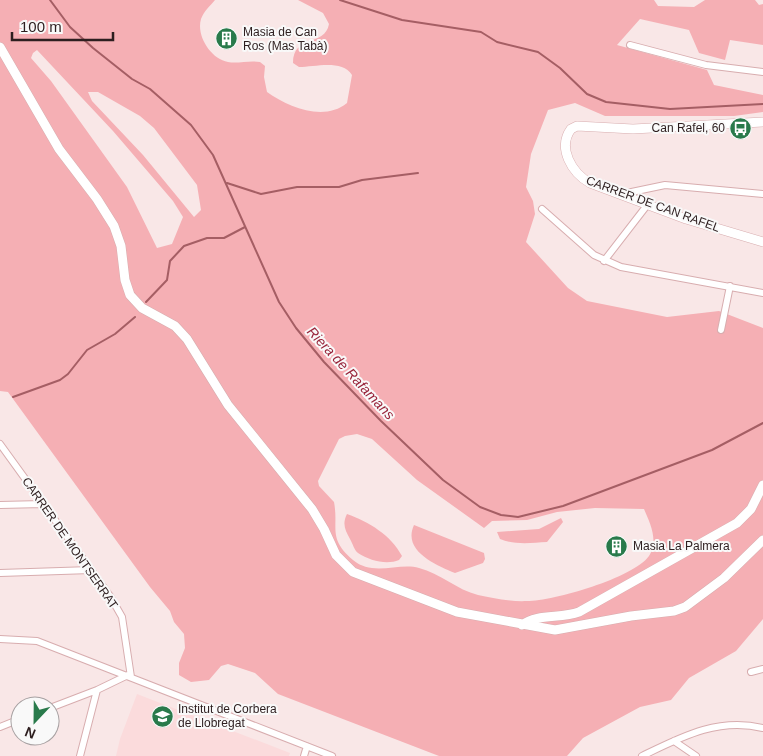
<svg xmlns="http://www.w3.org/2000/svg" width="763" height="756" viewBox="0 0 763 756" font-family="Helvetica,sans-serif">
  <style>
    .built { fill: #fbdbdc }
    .green { fill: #f5afb4; fill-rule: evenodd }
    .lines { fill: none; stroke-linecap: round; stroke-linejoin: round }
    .stream { stroke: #a55e64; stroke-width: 2 }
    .street-casing { stroke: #d8adaf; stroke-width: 8 }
    .secondary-casing { stroke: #d8adaf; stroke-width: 10 }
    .street { stroke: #fff; stroke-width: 6 }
    .secondary { stroke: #fff; stroke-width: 9 }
    .labels { text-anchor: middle; stroke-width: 4; stroke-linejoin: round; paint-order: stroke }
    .poi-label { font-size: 12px; fill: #2d1e1f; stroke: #f9f9f9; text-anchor: start }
    .street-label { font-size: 12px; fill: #2d1e1f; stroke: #f9f9f9 }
    .water-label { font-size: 14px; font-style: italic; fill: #98253b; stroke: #f9f9f9 }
  </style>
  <rect width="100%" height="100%" fill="#f9e7e7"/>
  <path class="built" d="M137 694 290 753 289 756H116L120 739Z"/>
  <path class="green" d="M0 0H215C210 6 204 11 201 19 196 36 211 59 228 62 238 64 249 60 260 62L265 66 264 77 267 92C288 107 324 122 347 103L352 75C342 59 315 67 299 67L293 63C293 34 325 47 329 24L323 13 298 0H654L658 6 694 7 705 0H755L759 5 763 4V45L730 40 725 60 699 53 689 30 640 19 617 45 707 70 714 85 763 95V112L734 116H605L575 103 548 110 531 154 526 187 533 201 535 214 526 242 568 288 587 301 667 317 719 311 763 328V619L736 651 689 678 671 700 640 707 583 738 567 756H439L278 694 255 673 228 664 221 666 209 680 191 682 179 675V663L185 648 184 634 174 622 170 611 150 587 8 392 0 391ZM37 50 113 131 173 201 183 217 172 244 157 248 127 187 51 81 31 58 33 53ZM88 92H98L140 116 154 128 197 185 201 210 194 217 143 155 92 101ZM357 434 372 439 417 480 484 528 492 521 527 520 557 512 595 508 644 509C650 523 659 541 649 556 633 578 554 601 527 601 512 602 492 598 478 595 457 590 440 573 419 568 399 562 373 577 353 560 327 538 339 528 334 502L319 486 318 481 339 439 345 436Z
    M347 514C369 522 391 535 402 556L399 560C387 565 370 561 358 553 354 550 353 544 350 539 345 530 342 524 347 514Z
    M561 518 563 522 547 542C531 543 514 545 500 539L497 532 539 529Z
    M414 525 484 553 485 559 483 563 455 573C436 565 402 551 414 525Z"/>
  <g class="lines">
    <path class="stream" d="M50 0 70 27 93 48 132 79 150 89 191 125 213 155 279 302 296 328 324 362 381 421 443 480 480 507 501 515 518 517 563 506 712 450 763 423
      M340 0 402 20 481 32 497 42 538 52 560 68 587 94 606 102 670 109 763 104
      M227 183 261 194 297 187H339L362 180 418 173
      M146 302 167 280 170 261 184 246 207 238H224L245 227
      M13 397 60 380 68 374 87 350 115 334 135 317"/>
    <defs>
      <path id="street" d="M630 45 706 65 763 72
        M622 194 665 185 763 194
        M542 209 594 255 621 267 763 293
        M604 261 648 204
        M721 330 730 286
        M0 444 110 596 122 617 131 677
        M0 505 43 504
        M0 573 91 570
        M0 639 37 641 332 756
        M751 672 763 669
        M50 708 97 690 128 675
        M0 727 20 719
        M674 741 696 756
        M80 756 97 690
        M304 756 307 746
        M642 756C681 737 718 717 763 728"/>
      <path id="secondary" d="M0 47 59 149 97 199 114 226 121 246 125 280 130 295 142 308 175 326 187 339 228 405 312 509 324 529 336 555 353 572 457 612 555 630 631 616 674 611 685 607 724 578 763 540
        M763 122 633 129 577 126 571 129C557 148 572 173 590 183L686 219 763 242
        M522 625C538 613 560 619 579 612L737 523 751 509 763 485"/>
    </defs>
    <use href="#street" class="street-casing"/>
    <use href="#secondary" class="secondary-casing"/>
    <use href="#street" class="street"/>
    <use href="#secondary" class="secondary"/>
  </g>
  <defs>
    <symbol id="building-disc" viewBox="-11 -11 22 22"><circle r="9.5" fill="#297a4b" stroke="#f9f9f9"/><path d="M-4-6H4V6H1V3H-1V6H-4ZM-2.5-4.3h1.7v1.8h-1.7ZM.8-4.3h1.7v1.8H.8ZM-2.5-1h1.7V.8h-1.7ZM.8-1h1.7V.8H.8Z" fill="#fff"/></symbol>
    <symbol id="bus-disc" viewBox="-11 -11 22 22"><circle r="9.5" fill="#297a4b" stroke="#f9f9f9"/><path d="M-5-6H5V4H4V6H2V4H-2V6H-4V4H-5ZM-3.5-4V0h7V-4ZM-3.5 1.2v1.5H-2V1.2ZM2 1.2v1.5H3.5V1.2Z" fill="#fff"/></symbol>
    <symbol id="school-disc" viewBox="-11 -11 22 22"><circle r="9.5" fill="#297a4b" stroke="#f9f9f9"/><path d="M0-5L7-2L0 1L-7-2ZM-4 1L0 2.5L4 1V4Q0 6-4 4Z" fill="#fff"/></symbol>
  </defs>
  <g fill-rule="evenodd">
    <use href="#building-disc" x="214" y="26" width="25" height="25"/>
    <use href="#bus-disc" x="728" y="116" width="25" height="25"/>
    <use href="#building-disc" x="604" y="534" width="25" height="25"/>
    <use href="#school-disc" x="150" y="704" width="25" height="25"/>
  </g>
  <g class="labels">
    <g class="poi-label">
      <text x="243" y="36">Masia de Can<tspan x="243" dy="14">Ros (Mas Tabà)</tspan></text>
      <text x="725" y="132" text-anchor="end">Can Rafel, 60</text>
      <text x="633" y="550">Masia La Palmera</text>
      <text x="178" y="713">Institut de Corbera<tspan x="178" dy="14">de Llobregat</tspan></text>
    </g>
    <g class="street-label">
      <text transform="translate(653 204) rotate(20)" y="4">CARRER DE CAN RAFEL</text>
      <text transform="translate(70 543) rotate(55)" y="4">CARRER DE MONTSERRAT</text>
    </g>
    <g class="water-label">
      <text transform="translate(351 373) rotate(47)" y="5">Riera de Rafamans</text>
    </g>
  </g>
  <g transform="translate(35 721) rotate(202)"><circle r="24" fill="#f9f9f9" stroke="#a7a1a2"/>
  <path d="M0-4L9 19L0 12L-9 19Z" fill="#297a4b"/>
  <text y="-8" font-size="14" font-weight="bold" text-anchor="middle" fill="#2d1e1f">N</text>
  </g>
  <path d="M12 32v8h101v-8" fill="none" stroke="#2d1e1f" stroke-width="2.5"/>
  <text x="20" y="32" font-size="15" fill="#2d1e1f" stroke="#f9f9f9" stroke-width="4" paint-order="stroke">100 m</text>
</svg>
